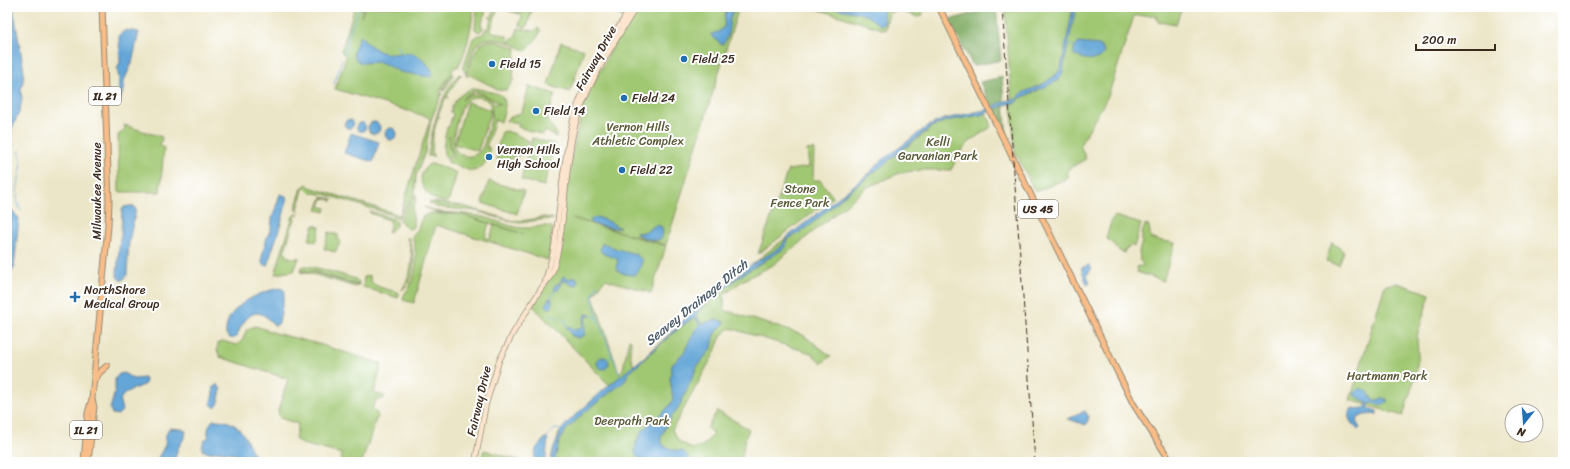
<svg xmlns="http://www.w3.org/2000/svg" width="1570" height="469" viewBox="0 0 1570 469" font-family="Sriracha,sans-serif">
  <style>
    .green { fill: #a0c772; stroke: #6e7848; fill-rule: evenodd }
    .forest { fill: #80ac64; stroke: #5e6b41 }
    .water { fill: #63a6d7; stroke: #4f687a }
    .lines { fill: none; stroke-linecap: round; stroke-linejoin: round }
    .stream { stroke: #63a6d7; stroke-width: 1 }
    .secondary-casing { stroke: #948873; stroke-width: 6 }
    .primary-casing { stroke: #948873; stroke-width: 7 }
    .secondary { stroke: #fce5cf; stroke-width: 4.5 }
    .primary { stroke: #f8bd88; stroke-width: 5 }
    .rail { stroke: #3b2a1e; stroke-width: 1; stroke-dasharray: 6 3; stroke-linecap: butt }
    .poi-dot { fill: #1f6fb2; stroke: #fff; stroke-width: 1.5 }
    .labels { text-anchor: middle; stroke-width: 4; stroke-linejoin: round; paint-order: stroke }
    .shield { fill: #fff; stroke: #766a62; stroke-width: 1 }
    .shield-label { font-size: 11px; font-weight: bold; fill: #3b2a1e }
    .street-label { font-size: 12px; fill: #3b2a1e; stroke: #fff }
    .poi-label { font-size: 12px; fill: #3b2a1e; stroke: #fff; text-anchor: start }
    .park-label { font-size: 12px; fill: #595937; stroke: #fff }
    .water-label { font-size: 13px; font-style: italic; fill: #4b5c68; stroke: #fff }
  </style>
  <rect width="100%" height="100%" fill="#fff"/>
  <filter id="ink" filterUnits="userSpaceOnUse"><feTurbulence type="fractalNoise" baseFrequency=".025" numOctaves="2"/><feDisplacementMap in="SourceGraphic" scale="8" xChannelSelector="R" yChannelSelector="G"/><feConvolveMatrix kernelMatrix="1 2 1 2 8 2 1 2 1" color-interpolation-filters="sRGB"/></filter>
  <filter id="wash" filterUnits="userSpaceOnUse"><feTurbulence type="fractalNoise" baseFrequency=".012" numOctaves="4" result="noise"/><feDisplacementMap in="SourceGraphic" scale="16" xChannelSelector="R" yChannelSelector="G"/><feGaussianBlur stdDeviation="0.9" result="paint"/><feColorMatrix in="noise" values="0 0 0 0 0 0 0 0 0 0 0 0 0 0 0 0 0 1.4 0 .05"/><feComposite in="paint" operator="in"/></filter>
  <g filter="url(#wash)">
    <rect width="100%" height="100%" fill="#ece6c8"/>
    <path class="green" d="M355 7H363L361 17 365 7H474C471 28 468 48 458 67H455L452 71 453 75 444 91 442 90 451 74 443 85 440 92 442 93 431 120 425 152 416 176 415 193 398 218 389 214 324 194H319L311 192 310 193 305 188 303 189 298 210 300 212 297 211 295 209 302 188 307 184 310 187 400 215 430 120 428 117 335 89 346 57 341 51Z
      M477 7H487L481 26 483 27 482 30 478 32 475 29Z
      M495 7H501L502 8H498L492 27 490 29 491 28V31L507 36 508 40 511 41 512 38H515L518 28 534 31 537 28 540 30 538 37 526 51C511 43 483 29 473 50 470 58 468 67 466 75L468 76 467 77 463 68 473 38 484 33 486 28 488 29 492 18 489 17H492Z
      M502 7 513 10 514 8V10L522 13 523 11H532L527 27 525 28 519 25 522 15 503 9Z
      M608 7H739L666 245 572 218 666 246 651 293 605 279 593 296 619 373 623 369 629 339 631 340 630 354 634 367 766 253 934 126 946 120 986 113 991 123 990 128C967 142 963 146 951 170H921L899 173 866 188 773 265 742 281 724 295V310L803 335 831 356 822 363 811 353 730 328 721 336 714 354 672 430 679 441 693 449 704 445 713 434 707 428 717 411 749 429 745 439 741 462H551L559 433 587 407 611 387 533 306 546 286 554 271 571 159 583 107 593 85 626 20Z
      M815 7H897V11L889 13 885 30 817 9Z
      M901 7H921L923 13 922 16 918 17 903 12Z
      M1005 7H1182L1176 24 1164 22 1159 23 1155 15 1134 16 1108 96 1080 145 1086 159 1068 169V178L1035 192 1015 152Z
      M488 41H496L516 48 513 77 514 79 507 90H496L494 87 468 74C472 60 473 45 488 41Z
      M561 42 584 50 570 92 548 85Z
      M459 74 462 75H460L447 96 449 98 446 97 438 115 440 117H438L437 120 433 135 432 154 434 156H428C428 152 430 148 430 143 435 118 442 93 459 74Z
      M529 86 555 94 547 120 557 134 556 137 545 131 543 135 518 127 519 123 506 121 507 119 522 112Z
      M473 88V93C469 94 464 96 462 100 473 91 487 92 495 106L496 103 500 104C492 100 485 93 475 92V88L499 94C510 100 503 114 501 122L496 121 495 119 486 148 489 147C491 157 483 170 473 171 468 171 465 168 461 167 455 165 451 165 447 161L455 155 451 149 449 136V146L453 154 446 159C441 151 445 136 447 127H449L453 114 451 112C452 100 463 92 473 88ZM476 97C499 98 491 119 487 133 485 139 484 148 479 152 471 159 460 157 455 149 450 141 459 109 465 102 468 99 472 98 476 97Z
      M467 102 491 110 478 151 454 144Z
      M124 125 162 137 160 146 164 148 160 192H119L118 135 125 130Z
      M506 131 515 134 529 141C524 156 511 162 497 159 497 149 499 141 502 132Z
      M532 138 555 144 544 186 521 180Z
      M814 149 813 180H820L833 197 758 254 788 170 809 167 807 150Z
      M430 164 438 165 457 173 449 200 447 202C425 202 411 175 430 164Z
      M489 181 524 191 517 214 482 203Z
      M416 194C417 200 415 203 413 208 411 215 416 221 412 228L408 229 399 220Z
      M322 197 333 199 331 202V200L323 198 320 206 326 208 325 212 317 210Z
      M430 202 463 206 513 221 528 220 544 217 554 219 538 220 521 223 513 222 476 211 437 207 429 203Z
      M424 207C429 208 434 211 439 212 452 213 465 213 479 216 494 219 508 227 523 228 533 229 544 223 553 228L548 260 436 225 414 303 403 300C403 294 408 290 410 286 418 269 417 253 412 236L418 229 422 217 430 213 440 214H460L489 223 485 237 490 239 494 225 524 234 460 214 438 213Z
      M370 211 396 220V226L388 233 391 221 370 213Z
      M296 214 299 215H296L284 252 287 253 286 256 296 259 297 257 299 258 294 271 275 274 293 216Z
      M1115 216 1141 224 1134 247 1131 245 1124 251 1125 253 1119 251 1115 246 1106 238 1112 219Z
      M314 225 320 227 316 242 309 240Z
      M1145 225 1149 226 1151 239 1175 243 1163 281 1137 272 1136 267 1139 266 1141 267 1143 264 1139 260 1140 259 1139 252 1142 241 1140 240 1142 238V233Z
      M329 232 338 235V238L341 242 335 252 324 249Z
      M408 237C415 252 417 279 402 290 412 273 415 256 407 238Z
      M1332 242 1344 252 1339 265 1326 261Z
      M306 266 322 269 356 279 359 282V285L313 271H300L301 267Z
      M300 272H313L358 286 355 287 316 275Z
      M370 275C368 287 388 289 398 292L399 294 398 298 363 287 364 277Z
      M1398 283 1430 294 1417 336 1418 356 1416 374 1403 416 1350 400 1385 285Z
      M256 326 275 333 322 345 382 364 374 393 385 396 383 399 376 400 372 409 377 413 378 418 376 419 362 462H340L342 454 302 444 295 439 298 424 280 418 278 411 288 379 220 357 217 350 218 343 223 341 236 345 242 341 247 329Z
      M484 450 525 462H480Z"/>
    <path class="forest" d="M996 7 1001 60 973 66 949 20Z
      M1002 77 1007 139 980 82Z"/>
    <path class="water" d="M7 7H13L24 71 23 82 21 89 22 100 19 113 12 128 9 153 7 155V89L11 83 7 36Z
      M728 7H736C733 11 731 15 730 19 728 28 730 38 722 45L711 35V34L718 32 724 27 725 15Z
      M827 7H886L883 14 885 20 884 24 880 25 867 16 860 13Z
      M1073 7H1076L1062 75 1057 81 1021 98 1015 103 1004 105 981 115 946 121 930 128 845 195 808 227 787 240 786 247 782 250 740 276 698 310 696 316 702 324C709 321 719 317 725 323L715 333 712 348 698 365 685 394 680 405 668 422 661 437V442L664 446 674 450 683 451 687 455 691 462H645C639 460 634 455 635 449 639 422 664 419 673 399L670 378 672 365 684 352 695 330 700 325 695 317C670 332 650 355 628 374L625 381 585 412 566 430 559 443 554 462H550L553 450 562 429 569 421 607 387 648 354 700 305 751 265 781 247 787 237 866 176 880 162 928 126 944 119 985 110 1005 101 1017 99 1022 93 1043 84 1056 75 1061 68Z
      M126 30 139 32 132 63 124 81V87L118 108 119 78 117 69 120 62 119 37 120 34Z
      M360 35C363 37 363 39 366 42 370 46 376 49 381 52 400 58 412 45 427 64 430 67 432 70 433 75L430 77 400 72 380 62 361 63 356 60 353 53Z
      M1078 43 1100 45 1104 52C1100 63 1083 60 1074 55V48Z
      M344.5 124a4.5 4.5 0 1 1 9 0a4.5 4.5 0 1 1-9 0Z
      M368 128a6 6 0 1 1 12 0a6 6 0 1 1-12 0Z
      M356.5 127a4.5 4.5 0 1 1 9 0a4.5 4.5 0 1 1-9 0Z
      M385 134a6 6 0 1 1 12 0a6 6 0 1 1-12 0Z
      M351 133 379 142 373 162 344 153Z
      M280 194 286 196C289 205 271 253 267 266L262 263V256L267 237 271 229 272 219Z
      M7 206 19 218 14 269 12 271 7 269Z
      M129 206H134L136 210 129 241 127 275 124 279 121 281 117 277V272L120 238 121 235 122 210 124 207Z
      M597 217 610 222 620 228H612L592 224 590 219Z
      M656 225 662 227C667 248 647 239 636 234V233L645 232Z
      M602 243C609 245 615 249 621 250 630 253 635 252 642 260 641 269 637 278 626 274 622 273 618 272 616 268L618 260C612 255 604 257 600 250Z
      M1089 265 1092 268 1087 275 1090 283 1087 285 1081 268Z
      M563 276 568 279 576 277 578 280 577 285 573 286 566 281H563L559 289 554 291 555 285 560 283Z
      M279 288 283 289 285 291 279 323 277 325H274C271 322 268 318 265 316 250 306 241 326 237 336 233 340 229 339 226 334 224 307 257 293 279 288Z
      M549 298 552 299V307L551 308H548L546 304Z
      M586 314 591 315V316H587L585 321V335L579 338 572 336 567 327 568 326 574 330 580 329C585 325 582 318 586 314Z
      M597 363a6 6 0 1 1 12 0a6 6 0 1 1-12 0Z
      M124 373 133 379 144 378 146 381 145 384C138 388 122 391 120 401 120 404 122 407 122 411L118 415 112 414 110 409 115 391V379L119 374Z
      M217 384 221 389 218 405 215 408 211 404 214 387Z
      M1358 389C1369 388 1368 394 1374 400H1378L1382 398 1387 399V402L1382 405 1370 403 1368 408 1377 411V414L1364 415 1358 418 1357 423 1360 428 1358 430C1352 424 1345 418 1351 409L1364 408 1367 406 1366 402 1354 395 1355 392Z
      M1085 411 1089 417 1086 425 1068 419Z
      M213 420C239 419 245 435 254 456V458L249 461C242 457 233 453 224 452 216 450 209 455 202 450 202 444 204 439 209 437 206 432 209 424 213 420Z
      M169 428 182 429 186 431 185 437 178 448 174 462H159L158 458 165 445 166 435Z
      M546 437 548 439 546 458 544 462H538L534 458 536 449Z"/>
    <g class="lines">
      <path class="stream" d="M1067 44 1074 46
        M398 45 401 53
        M344 55 350 31 360 7
        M334 84 342 59
        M10 143 15 145
        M19 150C21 156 22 163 21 169 19 182 13 199 21 211
        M598 285 592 296 599 323 621 377
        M551 298 555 291
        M550 314 555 317 565 319 567 327
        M591 315 598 318
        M607 360 611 356
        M547 437 555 429 563 430"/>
    </g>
  </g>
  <g filter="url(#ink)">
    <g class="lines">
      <defs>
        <path id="secondary" d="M545 282C548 270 552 259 554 247 561 205 562 162 573 120 584 80 609 43 631 7
          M475 462 486 404 499 361 513 333 542 287 550 277 553 271C567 224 563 173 575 126 587 82 613 46 636 7"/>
        <path id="primary" d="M939 7 1117 371 1134 405 1171 462
          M94 381 100 372 107 366
          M84 462 88 413 92 399 108 226 109 201 102 7
          M88 462 94 407 92 399"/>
      </defs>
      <use href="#secondary" class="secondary-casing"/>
      <use href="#primary" class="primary-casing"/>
      <use href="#secondary" class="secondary"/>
      <use href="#primary" class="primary"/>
      <path class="rail" d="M1002 7 1035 462"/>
    </g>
  </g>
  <g class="poi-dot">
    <circle cx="684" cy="59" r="4"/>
    <circle cx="492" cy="64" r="4"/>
    <circle cx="624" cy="98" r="4"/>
    <circle cx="536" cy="111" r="4"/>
    <circle cx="489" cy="157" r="4"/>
    <circle cx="622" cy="170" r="4"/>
    <path d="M73 291h4v4h4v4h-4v4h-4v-4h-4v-4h4z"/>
  </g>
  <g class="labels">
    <g class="shield">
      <rect x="89" y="87" width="32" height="18" rx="3"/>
      <rect x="1018" y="200" width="40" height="18" rx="3"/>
      <rect x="70" y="421" width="32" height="18" rx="3"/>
    </g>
    <g class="shield-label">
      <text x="105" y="100">IL 21</text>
      <text x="1038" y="213">US 45</text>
      <text x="86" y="434">IL 21</text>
    </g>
    <g class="street-label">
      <text transform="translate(596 58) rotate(-61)" y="4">Fairway Drive</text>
      <text transform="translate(97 191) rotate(-90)" y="4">Milwaukee Avenue</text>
      <text transform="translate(479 401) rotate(-77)" y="4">Fairway Drive</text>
    </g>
    <g class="poi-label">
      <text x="692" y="63">Field 25</text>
      <text x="500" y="68">Field 15</text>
      <text x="632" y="102">Field 24</text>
      <text x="544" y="115">Field 14</text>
      <text x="497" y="154">Vernon Hills<tspan x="497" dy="14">High School</tspan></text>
      <text x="630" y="174">Field 22</text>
      <text x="84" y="294">NorthShore<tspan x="84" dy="14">Medical Group</tspan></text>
    </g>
    <g class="park-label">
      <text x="638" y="131">Vernon Hills<tspan x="638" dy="14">Athletic Complex</tspan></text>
      <text x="938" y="146">Kelli<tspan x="938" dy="14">Garvanian Park</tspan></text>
      <text x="800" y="193">Stone<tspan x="800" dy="14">Fence Park</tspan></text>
      <text x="1387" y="380">Hartmann Park</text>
      <text x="632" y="425">Deerpath Park</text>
    </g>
    <g class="water-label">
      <text transform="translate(696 302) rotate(-39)" y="5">Seavey Drainage Ditch</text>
    </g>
  </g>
  <rect width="1570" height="469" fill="none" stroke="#fff" stroke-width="24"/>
  <g transform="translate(1524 423) rotate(197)"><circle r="19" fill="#ffffff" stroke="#b1aaa5"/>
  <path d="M0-3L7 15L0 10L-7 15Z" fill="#1f6fb2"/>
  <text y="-6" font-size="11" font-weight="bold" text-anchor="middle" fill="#3b2a1e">N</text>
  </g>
  <path d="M1416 44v6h79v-6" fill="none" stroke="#3b2a1e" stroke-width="2"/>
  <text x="1422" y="44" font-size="12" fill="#3b2a1e" stroke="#ffffff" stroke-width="3" paint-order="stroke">200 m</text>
</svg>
